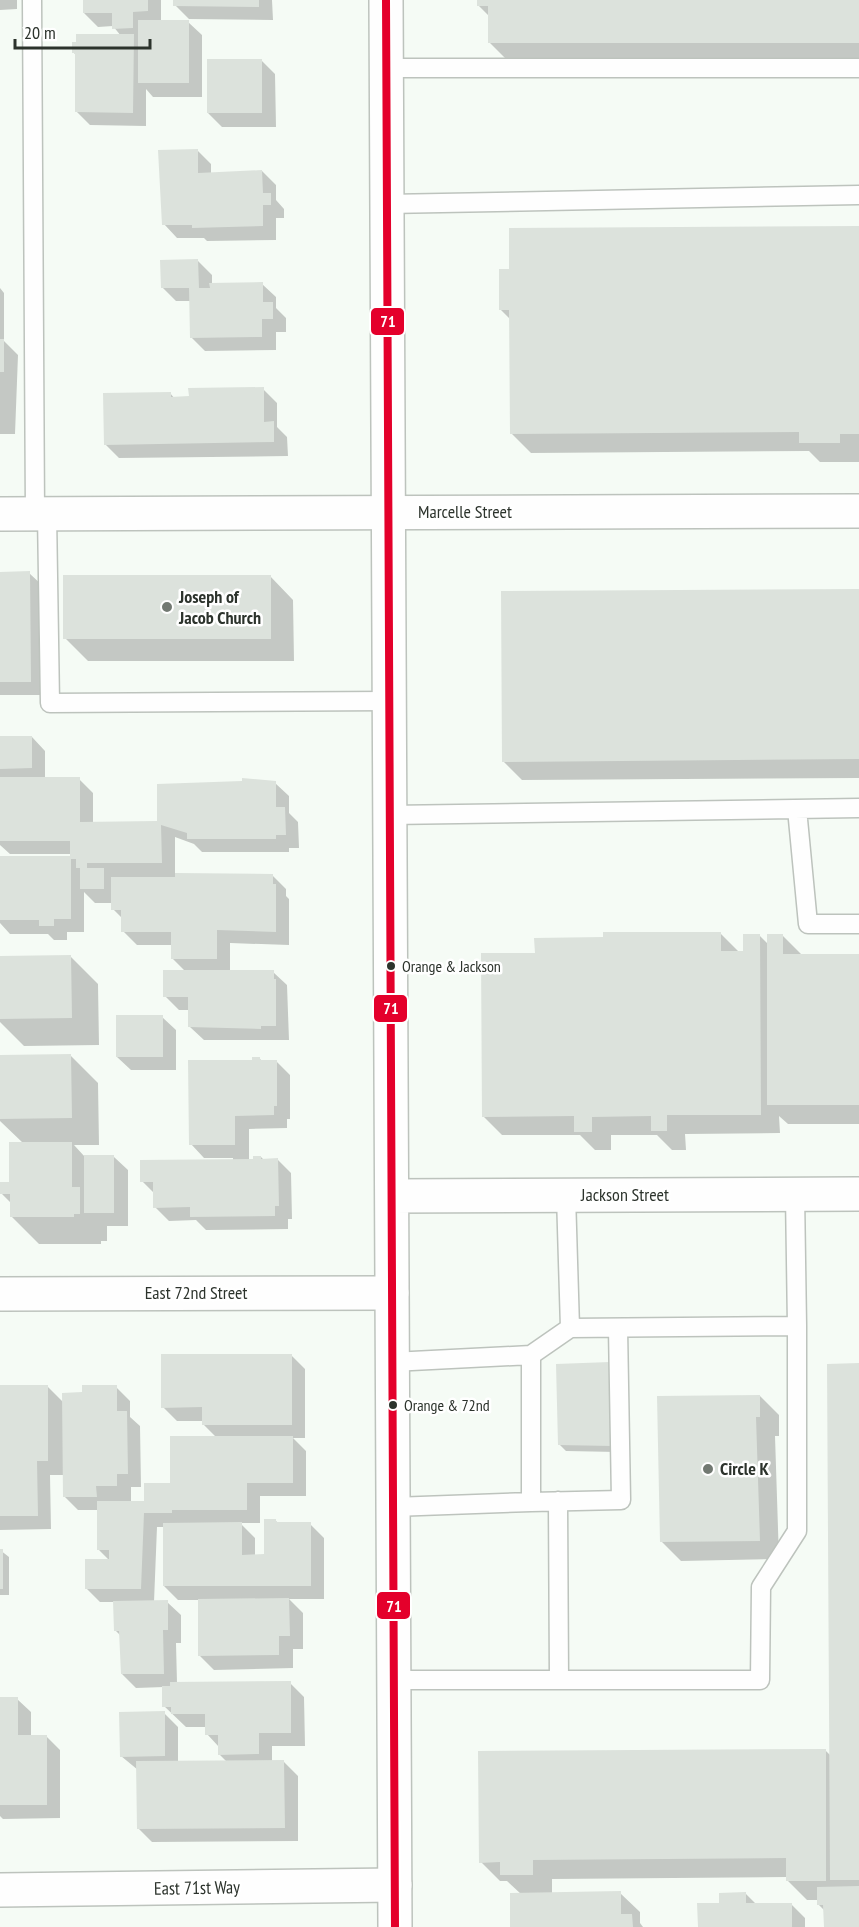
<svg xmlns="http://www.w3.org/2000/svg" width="859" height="1927" viewBox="0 0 859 1927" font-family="'PT Sans Narrow',sans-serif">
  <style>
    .shadow { fill: #0003 }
    .building { fill: #dce2dc }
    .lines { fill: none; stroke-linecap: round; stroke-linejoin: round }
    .lane-casing { stroke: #bdc3bd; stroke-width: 21 }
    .street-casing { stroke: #bdc3bd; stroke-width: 36 }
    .secondary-casing { stroke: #bdc3bd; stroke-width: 36 }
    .lane { stroke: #fefefe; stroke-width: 18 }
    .street { stroke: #fefefe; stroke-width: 33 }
    .secondary { stroke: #fefefe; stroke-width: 33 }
    .bus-1-casing { stroke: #fff; stroke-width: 12 }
    .bus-1 { stroke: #e4002b; stroke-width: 8 }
    .poi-dot { fill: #727972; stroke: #fff; stroke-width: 2 }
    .bus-dot { fill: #2c332c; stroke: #fff; stroke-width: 2 }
    .labels { text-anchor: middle; stroke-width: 5; stroke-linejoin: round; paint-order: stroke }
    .bus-label { font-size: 16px; fill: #2c332c; stroke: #fff; text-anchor: start }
    .street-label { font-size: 18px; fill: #2c332c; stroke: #fff }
    .poi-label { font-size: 18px; font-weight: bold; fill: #2c332c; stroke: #fff; text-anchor: start }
    .line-badge { stroke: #fff; stroke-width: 2 }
    .badge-label { font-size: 16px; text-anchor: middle; font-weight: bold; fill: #fff }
  </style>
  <rect width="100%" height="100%" fill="#f5fbf5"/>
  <path class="shadow" d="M0 0H17V9L0 10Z
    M84 0H161V22H188L202 35V97H153L146 89V126L90 125 76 111 77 56 74 53 121 36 113 26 98 27 84 13Z
    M175 0H272L273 20 189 19 175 5Z
    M478 0H859V61L509 62 490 43V17L478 5Z
    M261 60 275 74 276 127H222L208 113Z
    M197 150 211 164V174L262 171 276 185V200L284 209V218H276V240L207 241 204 238H177L164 224Z
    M859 227V462H820L809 451 531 453 511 433V320L500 309 511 270Z
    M198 261 212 275V284H262L276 297V308L286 318V332H276V350L205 351 191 337V301H176L162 287Z
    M0 288 4 293V341L18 355 15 434H0Z
    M263 389 277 403V427L287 437 288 456 119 458 105 444 170 393 175 399Z
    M0 573H29L43 586 44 695H0Z
    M270 576 293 600 294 661H88L65 638Z
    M859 590V778L522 780 503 761Z
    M0 737H32L45 751V779H79L93 793V823L159 822 189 783H275L289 796V813L298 822 299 848H289V852H202L194 844 175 837V874L272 875 286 889V896L289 899V945L230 943V972H273L287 985 289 1040H204L190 1027V1010H179L165 996 186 972 172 958V945H137L123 931V919L113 909V903H95L84 892V932H67V940H54L48 934H10L0 923V858H72V854H10L0 845Z
    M720 933 740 953H744L759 935 768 944 782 935 802 955 859 956V1124H788L779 1116 780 1133 685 1134 686 1150H672L657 1135H611V1150H595L580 1135H502L483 1116 536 954 605 938Z
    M70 956 98 984 99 1045 24 1046 0 1022V957Z
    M162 1017 176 1030V1070H131L117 1057Z
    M70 1055 98 1083 99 1145H74L85 1157H114L128 1170V1226H107V1241H101V1244H39L11 1216V1203L2 1194 10 1184 23 1143 0 1121V1056Z
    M259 1058 263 1062 276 1061 290 1075V1119H287V1128L249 1129V1160L261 1157 264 1160H278L291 1173 292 1219H288V1229L206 1230 196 1220 169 1221 155 1207V1194L142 1181 233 1161V1158H204L191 1144 253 1061Z
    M291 1355 305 1369V1438H293L306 1451V1496H260V1523H240L255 1538V1556H266L275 1520 279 1524H310L324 1538V1599H289L303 1613V1649H293V1668L214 1670 200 1656 199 1600H178L164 1586V1527H157L154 1602H167L181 1615V1643H176L177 1683H290L304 1697 305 1746H272V1762H284L298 1776V1841L152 1842 138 1828V1770L121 1756 164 1713 178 1727V1762H227L219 1754V1747L207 1734V1727H186L164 1706V1687L136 1688 122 1674 121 1636 115 1630V1602H100L86 1588 109 1560 99 1550V1510H78L64 1496V1475H50L51 1529 0 1530V1387L47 1386 64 1403 83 1394 116 1387 130 1401V1417L140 1426 141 1487H131V1502H145L172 1484 216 1437 204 1425V1421H177L163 1407Z
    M558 1365 618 1452 566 1451 559 1444Z
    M859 1365V1927H825V1911L818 1904V1900H807L788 1881V1877L552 1879V1894L620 1893 640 1912V1923L643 1927H512L521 1894 507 1881H500L481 1862 825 1750 831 1756Z
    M760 1396 779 1415V1436H775L779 1559 681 1561 661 1541Z
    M0 1550 9 1557V1595H0Z
    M0 1699H17L31 1712V1736H46L60 1750V1818L3 1819 0 1816Z
    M746 1894 757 1905 791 1904 805 1918V1927H699L721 1905Z"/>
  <path class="building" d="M83 0H148V11L133 12V28L112 29V13H83Z
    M173 0H259V7L173 6Z
    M477 0H859V43H488V6H477Z
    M138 20H189V83H138Z
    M76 34H134L133 113 75 112V53H72V42H76Z
    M207 59H262V113H207Z
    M198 149V173L262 170 263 193H271V205H263V226L192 228V225H162L158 150Z
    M859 226V434H840V443H799V432L510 434 509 310H499V269H509V228Z
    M198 259 199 288H210L209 283 263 282V302H273V319H262V337L190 338 189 288H161L160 260Z
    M0 339H4V372H0Z
    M264 387V422L274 421V442L104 445 103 393 171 392V397L189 396 188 388Z
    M30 571 31 682H0V572Z
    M63 575H271V639H63Z
    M859 589V759L502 762 501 591Z
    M0 736H32V768L0 769Z
    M0 777H80V822L157 821V784L242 781V778L276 781V807H285L286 835H276V839H187V833L161 825 162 863H87V868H104V889H80V868H76V859H71V919H54V926H39V920H0V856H70V841H0Z
    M175 873 273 874V884H276V932L217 930V959H171V932H121V910H111V877H175Z
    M603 932H721V951H743V934H760L761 1115H667V1131H651V1116L592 1117V1132H574V1116L482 1117 481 953H535L534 938 603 937Z
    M767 934H783V954H859V1105H767Z
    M71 955 72 1018 0 1019V956Z
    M163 970H274V979H276V1026H261V1029L188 1027V997H163Z
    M116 1015H163V1057H116Z
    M71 1054 72 1118 0 1119V1055Z
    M252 1057H260V1060H277V1106H274V1115L235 1116V1145H189L188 1060H252Z
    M9 1142H72V1187H80V1214H74V1217H10V1194H0V1182H9Z
    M84 1155H114V1213H84Z
    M253 1156H261V1159L278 1158 279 1206H275V1216L190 1217V1207L153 1208V1182H140V1160L253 1159Z
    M161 1354H292V1425H202V1407L161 1408Z
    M610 1362 612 1446 558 1445 556 1364Z
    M859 1363V1880H830L827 1364Z
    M0 1385H48V1461H37L38 1516H0Z
    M82 1385H117V1411H127L128 1474H117V1486H96L97 1497H63L62 1393 82 1392Z
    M760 1395V1417H756L760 1541 660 1542 657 1396Z
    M170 1436H293V1483H247V1510H172V1513H144L141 1589H85V1559H109V1550H97V1501H144V1483H170Z
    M264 1519H276V1522H311V1586H163V1523L242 1522V1555L264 1554Z
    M0 1549H3V1589H0Z
    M289 1598 290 1636H279V1655L198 1656V1599Z
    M168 1600V1630H163L164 1674H121L119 1631H114L113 1601Z
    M291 1681V1733H259V1754L218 1755V1735H205V1714H171V1707H162V1686H170V1682Z
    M0 1697H18V1735H47V1805H0Z
    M165 1711V1756L120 1757 119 1712Z
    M826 1749V1881H786V1858L533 1860V1875H500V1862L479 1863 478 1751Z
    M284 1760 285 1828 137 1829 136 1761Z
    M859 1886V1927H824L823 1905H817V1887Z
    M621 1891V1914H632L633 1927H510V1893Z
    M746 1892V1903H792V1927H698L697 1903H719V1893Z"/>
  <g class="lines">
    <defs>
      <path id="lane" d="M32 0 35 514
        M386 68H859
        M387 204 859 195
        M47 514 50 703 389 701
        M797 809 808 924H859
        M390 815 859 808
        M566 1195 570 1328
        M392 1362 531 1355
        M558 1501 559 1680
        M531 1502 621 1500 618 1328
        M393 1507 531 1502V1355L570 1328 797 1326 795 1194
        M394 1680H760L761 1587 797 1531V1326"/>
      <path id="street" d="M0 514 859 511
        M0 1294 392 1293
        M0 1890 395 1885"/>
      <path id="secondary" d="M386 0 395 1927
        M392 1196 859 1194"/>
    </defs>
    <use href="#lane" class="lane-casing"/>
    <use href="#street" class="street-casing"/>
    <use href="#secondary" class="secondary-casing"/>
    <use href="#lane" class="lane"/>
    <use href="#street" class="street"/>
    <use href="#secondary" class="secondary"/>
    <defs>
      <path id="bus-1" d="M386 0 395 1927"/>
    </defs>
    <use href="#bus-1" class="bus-1-casing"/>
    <use href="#bus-1" class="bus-1"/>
  </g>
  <g class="poi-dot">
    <circle cx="167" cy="607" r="6"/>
    <circle cx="708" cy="1469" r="6"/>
  </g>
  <g class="bus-dot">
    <circle cx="391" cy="966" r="5"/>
    <circle cx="393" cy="1405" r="5"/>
  </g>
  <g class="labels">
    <g class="bus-label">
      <text x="402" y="972">Orange &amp; Jackson</text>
      <text x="404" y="1411">Orange &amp; 72nd</text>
    </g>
    <g class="street-label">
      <text x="465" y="518">Marcelle Street</text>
      <text x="625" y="1201">Jackson Street</text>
      <text x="196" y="1299">East 72nd Street</text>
      <text transform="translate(197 1888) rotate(-1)" y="6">East 71st Way</text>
    </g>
    <g class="poi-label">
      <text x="179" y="603">Joseph of<tspan x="179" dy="21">Jacob Church</tspan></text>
      <text x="720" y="1475">Circle K</text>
    </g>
  </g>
  <g class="line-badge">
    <rect x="370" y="307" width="35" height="29" rx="6" fill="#e4002b"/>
    <rect x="373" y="994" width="35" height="29" rx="6" fill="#e4002b"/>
    <rect x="376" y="1591" width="35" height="29" rx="6" fill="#e4002b"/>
  </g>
  <g class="badge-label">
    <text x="388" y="327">71</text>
    <text x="391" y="1014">71</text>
    <text x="394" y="1612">71</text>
  </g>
  <path d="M15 39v9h135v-9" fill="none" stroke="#2c332c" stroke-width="3"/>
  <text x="24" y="39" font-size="18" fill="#2c332c" stroke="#ffffff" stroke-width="4.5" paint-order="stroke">20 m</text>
</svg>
